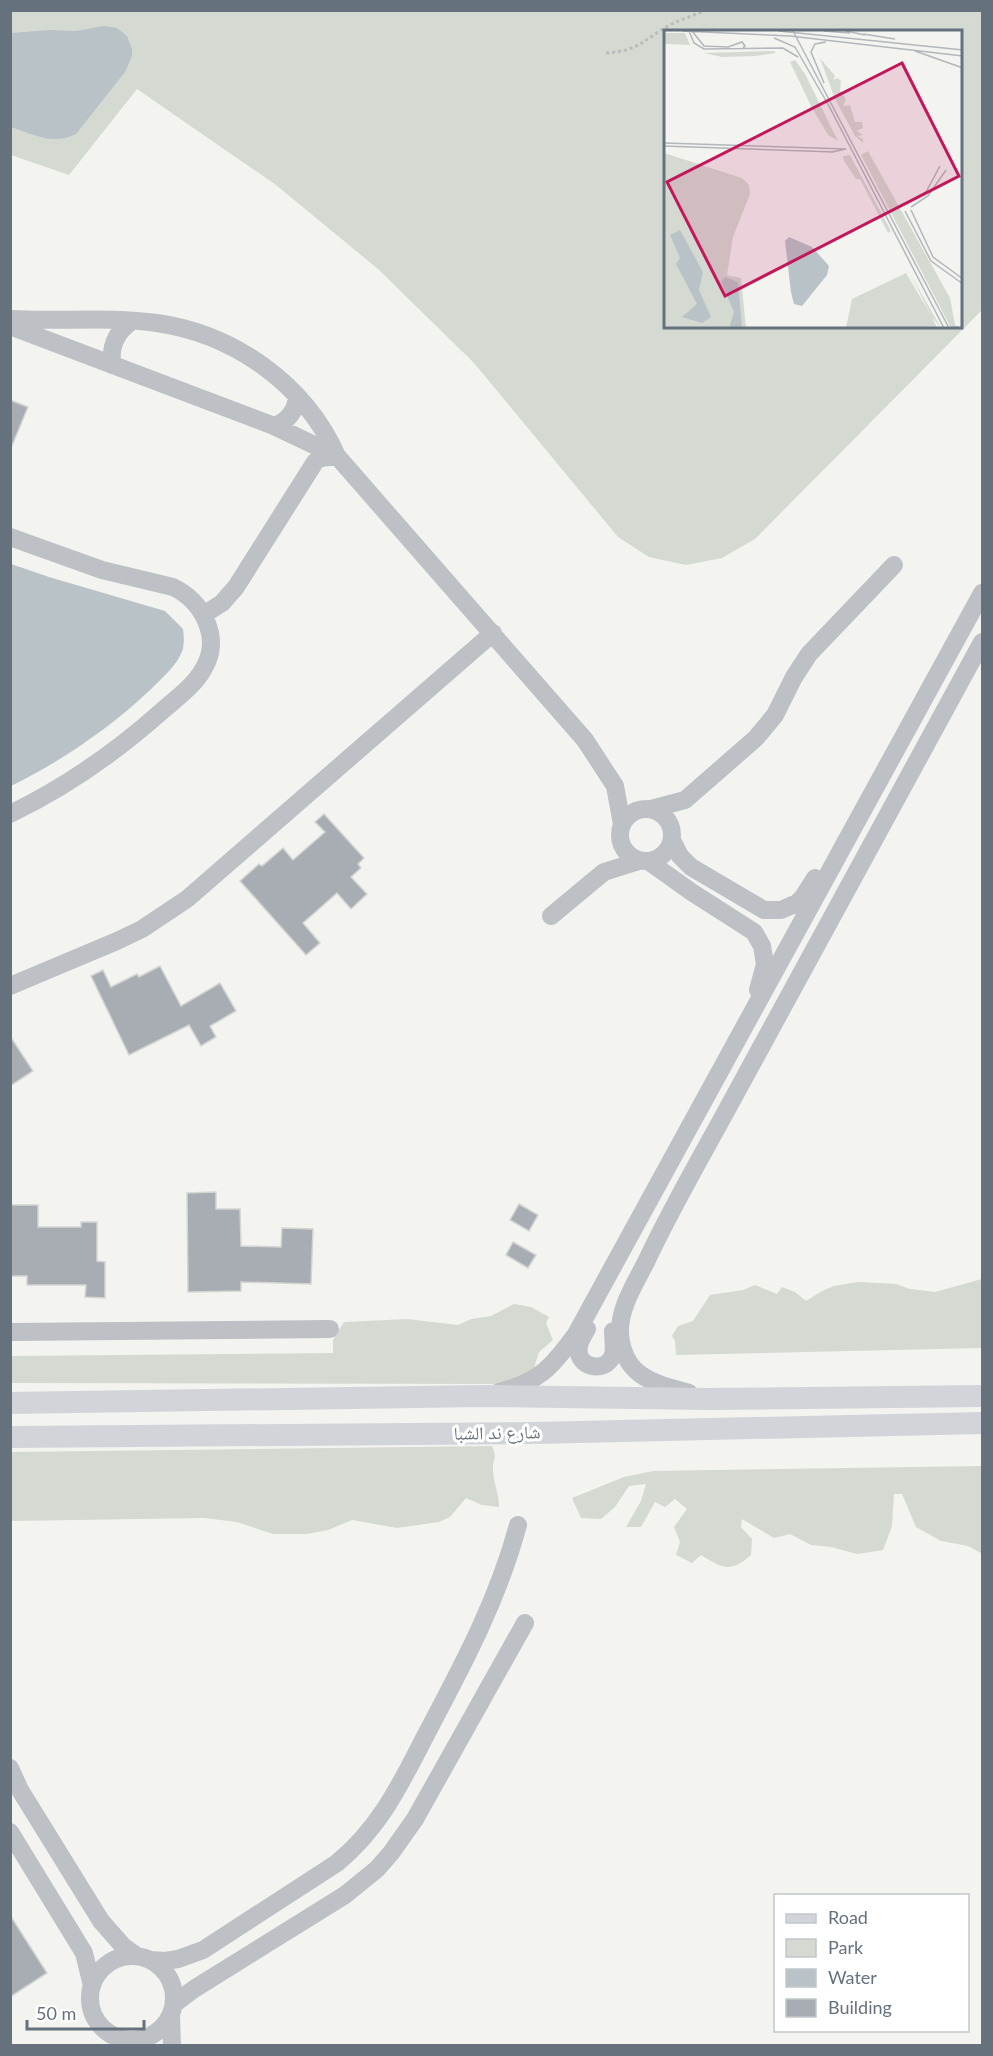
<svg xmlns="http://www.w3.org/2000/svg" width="993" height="2056" viewBox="0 0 993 2056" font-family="Lato,'Noto Naskh Arabic',sans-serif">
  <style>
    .green { fill: #d4dad1; fill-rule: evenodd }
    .water { fill: #b9c2c7 }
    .building { fill: #a7adb2; stroke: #d4d5d3; stroke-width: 1.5 }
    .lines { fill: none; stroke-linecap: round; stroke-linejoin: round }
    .path { stroke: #b9bbbd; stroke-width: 3; stroke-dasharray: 3 3; stroke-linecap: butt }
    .minor { stroke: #bdc0c4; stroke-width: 18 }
    .major { stroke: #d1d5d9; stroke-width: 22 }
    .labels { text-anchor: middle; stroke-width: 6; stroke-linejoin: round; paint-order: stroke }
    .street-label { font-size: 18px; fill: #65727e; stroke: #fff }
    .inset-road { fill: none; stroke: #b2b7bb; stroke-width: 1.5 }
    .view { fill: #c2185b; fill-opacity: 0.15; stroke: #c2185b; stroke-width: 3 }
    .inset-edge { fill: none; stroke: #65727e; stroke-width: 3 }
  </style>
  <rect width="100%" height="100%" fill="#f3f3f0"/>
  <path class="green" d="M10 11H982V310L755 539 722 558 686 565 649 557 618 537 474 363 378 269 276 185 137 89 69 175 11 155ZM666 32H962V327H666Z
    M982 1279V1348L676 1355 675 1341 672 1336 678 1326 693 1321 710 1295 743 1290 755 1285 777 1294 782 1287 795 1292 806 1301 822 1291 834 1286 858 1282 896 1284 910 1289 935 1292Z
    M514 1304 531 1307 549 1317 546 1323 553 1340 539 1352 533 1371 524 1378 496 1384 11 1383 10 1356 333 1353V1340L344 1322 407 1319 458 1325 471 1319 491 1316Z
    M492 1446C498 1460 492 1459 493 1471 494 1484 499 1494 499 1507L482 1505 466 1498 450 1517 439 1522 397 1528 352 1520 328 1530 307 1534H273L237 1522 204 1518 11 1521V1452Z
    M982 1466 981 1553 968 1546 941 1541 916 1527 902 1494H894L892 1526 883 1550 857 1554 831 1547 811 1545 790 1534 774 1538 742 1519 741 1527 752 1539 751 1555C730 1573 724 1569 701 1555L692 1563 676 1555 680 1542 674 1527 687 1509 675 1499 665 1507 655 1502 641 1527H626L641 1501 646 1484 629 1486 615 1507 601 1519 581 1518 572 1498 624 1477 653 1471Z"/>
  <path class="water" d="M104 26 117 28 127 36 132 49V56L125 72 76 134C54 146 32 134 11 127V33L50 30 76 31Z
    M11 564 49 577 165 611 183 629C184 638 185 647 180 656 173 669 161 679 150 690 110 728 60 762 11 786Z"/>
  <path class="building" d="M10 400 28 407 11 448H10Z
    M324 814 364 858 358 864 361 868 351 877 367 894 351 909 337 893 303 923 320 943 306 955 240 881 259 864 262 866 283 848 293 860 325 832 315 822Z
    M160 966 181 1006 220 983 236 1011 210 1026 216 1037 201 1046 189 1025 129 1055 91 976 103 970 111 987 137 974 139 977Z
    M10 1036 33 1071 10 1086Z
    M216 1192V1209H240L241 1246 281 1247 282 1228 313 1229 311 1284 241 1282V1291L188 1292 187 1193Z
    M519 1204 538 1215 529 1231 510 1220Z
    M10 1205H38V1227H81V1222H97V1261L105 1262V1298L85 1297 86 1285H27V1276H10Z
    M513 1242 536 1255 528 1268 506 1255Z
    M10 1915 47 1973 10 1997Z"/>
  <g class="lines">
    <path class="path" d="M606 53C639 51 644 39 670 25 681 19 694 16 705 10"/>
    <path class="minor" d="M10 319C59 322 109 316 157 323 234 334 305 384 337 456L585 740 615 786 622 824
      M10 326 274 426 337 456
      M112 365C110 346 116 332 132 321
      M274 426C288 421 296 411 297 396
      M10 537 102 570 173 587C202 601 222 637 204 668 195 685 177 698 162 711 116 752 66 787 10 814
      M203 615 222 603 236 587 315 462 320 458 337 456
      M620 835a26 26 0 1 1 52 0a26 26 0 1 1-52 0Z
      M651 809 685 800 756 738 775 715 794 677 809 654 894 565
      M672 840 680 856 691 867 764 910H781L797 903 803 897 815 878
      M648 861 693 893 754 932 762 946 765 964 758 990
      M551 916 604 872 639 861
      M10 986 117 941 142 929 187 899 493 633
      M587 1329C584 1334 580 1340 579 1346 575 1367 605 1375 613 1355 615 1348 613 1339 613 1331
      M10 1332 330 1329
      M499 1392C539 1382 552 1367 576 1334L982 593
      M689 1393C654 1383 623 1377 620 1333 619 1308 635 1284 646 1262 668 1215 693 1171 718 1126 806 964 894 803 982 642
      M10 1768 20 1790 101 1921 123 1946 137 1956
      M10 1832 84 1953 92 1986
      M90 1998a42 42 0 1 1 84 0a42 42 0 1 1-84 0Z
      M151 1960 165 1961 178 1959 203 1950 337 1863C383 1825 402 1780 429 1729 465 1661 498 1599 518 1525
      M174 2004 194 1989 345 1895 377 1869 391 1853 415 1819 525 1623
      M171 2016 172 2046"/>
    <path class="major" d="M10 1403 482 1396 707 1399 982 1396
      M10 1437 534 1433 982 1423"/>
  </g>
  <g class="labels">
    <g class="street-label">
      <text transform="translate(497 1433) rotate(-1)" y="6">شارع ند الشبا</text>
    </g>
  </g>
  <g transform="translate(664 30)">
    <rect width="298" height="298" fill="#f3f3f0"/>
    <path d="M0 3H21L26 15 1 14ZM110 21 112 23 91 26 58 27 40 23ZM156 28 171 46 169 50 174 48 177 51 176 61 182 69 179 76 186 75 191 92H198L199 98 193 101 199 105 193 106 199 109V113L191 106 171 69ZM131 30 141 44 174 111 164 105 148 78 126 32ZM204 121 286 268 291 295 297 298H287L197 125ZM0 123 78 148 85 155 86 164 69 207 63 245 77 248 82 298H0ZM186 125 227 201 224 203 196 149H192L180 131 179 126ZM245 242 277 298 268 287 273 298H182L188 269 242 243 268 287Z" fill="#d4dad1"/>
    <path d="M16 200 39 242 35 260 47 287 38 293 18 287 33 274 12 234 16 228 6 205ZM125 207 148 217 165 236 163 245 138 276 130 274 127 262 121 211ZM61 247 74 252 78 298H65L70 282 57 252Z" fill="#b9c2c7"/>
    <path class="inset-road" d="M18 1 126 6 299 26M25 1 30 13 40 19 119 18 134 27M28 1 40 16 64 17 78 12 81 16 78 19M115 1 299 20M129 1 285 298M160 1 186 3M182 1 201 5M199 4 231 9M110 8 131 17 165 76M251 21 299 38M160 53 147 22 151 14 162 12M165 76 280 298M0 113 182 119 168 122M0 116 170 122M243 173 262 162 276 136M247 177 264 166 282 140M247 180 269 227 299 249M241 181 267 231 299 254"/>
    <path class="view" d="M238 33 295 146 61 266 3 152Z"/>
    <rect width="298" height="298" class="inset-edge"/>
  </g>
  <rect width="993" height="2056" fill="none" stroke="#65727e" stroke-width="24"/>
  <rect x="774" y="1894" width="195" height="138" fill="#ffffff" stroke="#c1c7cb" stroke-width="1.5"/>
  <rect x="786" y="1914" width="30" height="9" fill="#d1d5d9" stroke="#c1c7cb" stroke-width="1.5"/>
  <text x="828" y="1924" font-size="18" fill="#65727e">Road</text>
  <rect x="786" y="1939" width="30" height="18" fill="#d4dad1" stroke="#c1c7cb" stroke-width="1.5"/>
  <text x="828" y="1954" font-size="18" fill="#65727e">Park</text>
  <rect x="786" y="1969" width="30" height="18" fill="#b9c2c7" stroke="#c1c7cb" stroke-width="1.5"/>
  <text x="828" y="1984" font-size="18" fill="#65727e">Water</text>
  <rect x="786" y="1999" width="30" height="18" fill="#a7adb2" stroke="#c1c7cb" stroke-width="1.5"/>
  <text x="828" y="2014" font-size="18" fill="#65727e">Building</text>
  <path d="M27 2020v9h117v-9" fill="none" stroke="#65727e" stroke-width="3"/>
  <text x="36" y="2020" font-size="18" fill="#65727e" stroke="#ffffff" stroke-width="4.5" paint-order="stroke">50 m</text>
</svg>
